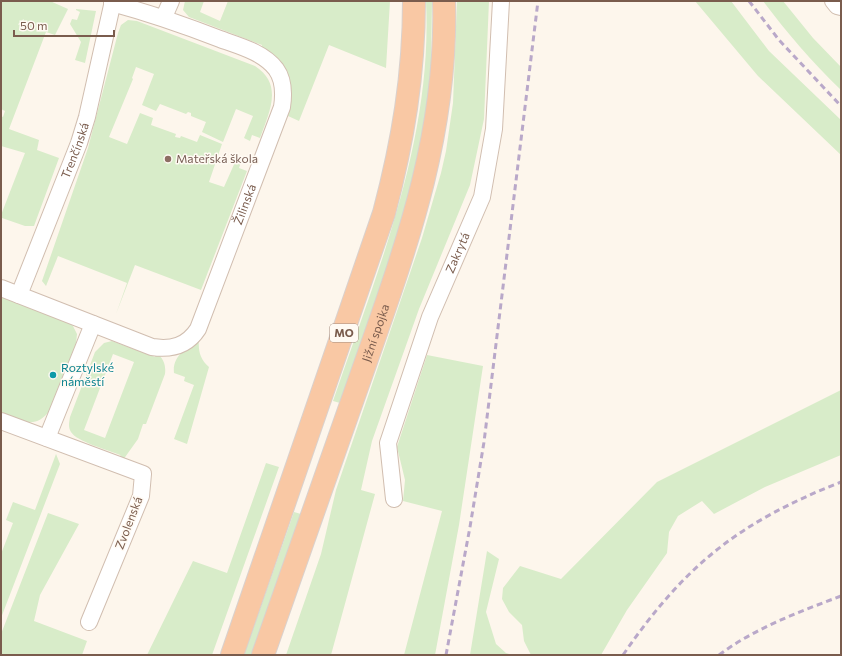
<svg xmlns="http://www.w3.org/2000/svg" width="842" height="656" viewBox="0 0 842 656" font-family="Commissioner,sans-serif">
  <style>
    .green { fill: #d8ecc9; fill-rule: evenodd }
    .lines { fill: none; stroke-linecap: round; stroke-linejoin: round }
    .minor-casing { stroke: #d1beb0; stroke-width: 18 }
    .trunk-casing { stroke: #dad1cd; stroke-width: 24 }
    .minor { stroke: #fff; stroke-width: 16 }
    .trunk { stroke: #f9c8a4; stroke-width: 22 }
    .rail { stroke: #b9a8c9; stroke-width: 3; stroke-dasharray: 6 4; stroke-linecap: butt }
    .education-dot { fill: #8d6e63; stroke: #fffaf3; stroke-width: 1.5 }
    .culture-dot { fill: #0f9aa8; stroke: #fffaf3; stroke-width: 1.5 }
    .labels { text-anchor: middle; stroke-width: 3; stroke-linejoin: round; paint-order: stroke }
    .shield { fill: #fffaf3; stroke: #a28b7f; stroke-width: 1 }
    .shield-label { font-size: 11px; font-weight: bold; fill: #7a5c4d }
    .street-label { font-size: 12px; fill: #7a5c4d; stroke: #fffaf3 }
    .education-label { font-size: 12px; fill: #785e54; stroke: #fffaf3; text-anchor: start }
    .culture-label { font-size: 12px; fill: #0d838f; stroke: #fffaf3; text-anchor: start }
  </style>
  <rect width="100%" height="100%" fill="#fdf6ec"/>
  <path class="green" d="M1 1H50L68 9 55 35 46 32 9 129 39 140 37 150 59 158 34 226H25L2 218 1 215 25 153 1 146V116L3 117 5 111 1 109Z
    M185 1H204L200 12 220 21 228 1H390L386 68 329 45 299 121 288 116 290 106V86L261 49 262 45 189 17 183 10Z
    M426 1H432L431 70 427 106 420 153 395 244 340 403 333 401C377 272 433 140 426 1Z
    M457 1H489L484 119 470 185 419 309 372 441 361 490 375 494 331 655H286L321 554 336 490 422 238 441 173 446 151 453 103Z
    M695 1H731L769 51 841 120V155L758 76Z
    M763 1H783L813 38 841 67V90C812 62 787 33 763 1Z
    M76 9 96 11 85 63 75 60 81 42 70 24 72 19 77 20 80 12 76 10Z
    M128 20 137 21 255 66C284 85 269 112 260 138L252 135 250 141 244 138 253 116 236 109 223 142 202 132 206 122 191 116V113L188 112 186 114 160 104 156 111 142 105 154 74 136 67 132 78 133 79 109 137 127 144 140 113 153 118 151 125 176 134 175 137 180 138 181 136 197 142 200 135 222 144 209 182 224 187 236 160 241 162 239 168 247 171 201 290 135 265 116 314 127 283 58 256 46 286 42 281 88 148 118 33 121 25Z
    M1 295 72 324 77 334 76 344 50 410C35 431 21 420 1 413Z
    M199 339C198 351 200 359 209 367L187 444 174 439 194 385 184 381 185 377 174 373C172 356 187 348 199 339Z
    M112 341 155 357 156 353C164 358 166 366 165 374L146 424H143L138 439 123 460 120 455C109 450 77 442 71 432 68 427 69 423 70 417L95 352 104 343ZM113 354 134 362 105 438 84 430Z
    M427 355 483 366 459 525 435 655H404L442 511 403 501 405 480 397 447Z
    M841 390V455L765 487 714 514 702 501 678 516 669 532 667 553 627 610 601 655H531L524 641 522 625 509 612 502 599 503 588 520 566 561 579 657 482Z
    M56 454 60 464 1 618V554L13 523 6 520 13 502 35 510Z
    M266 463 279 467 212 655H147L193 561 227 573Z
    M294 512 301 514 252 655H244Z
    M48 513 79 524 40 595 34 621 87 641 82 655H1V634Z
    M487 551 499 559 486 612 496 644 506 653 512 655H470Z"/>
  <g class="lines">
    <defs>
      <g id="minor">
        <path d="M833 1 837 6 841 7"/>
        <path d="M164 17 171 1"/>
        <path id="s1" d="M1 288 152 347C172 350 187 346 198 329L282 107C284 94 284 80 276 69 263 52 239 46 220 39 184 25 149 13 112 3"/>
        <path id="s2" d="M19 295 79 143 87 117 113 1"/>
        <path d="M1 421 143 474 141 496 89 622"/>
        <path d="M47 438 93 324"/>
        <path id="s3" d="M394 499 388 443 430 317 482 197 494 129 501 1"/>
      </g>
      <g id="trunk">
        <path d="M232 655 384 213C403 141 414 75 414 1"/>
        <path id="s4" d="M263 655C296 561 329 467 362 373 405 250 448 135 444 1"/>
      </g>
    </defs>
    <use href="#minor" class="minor-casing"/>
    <use href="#trunk" class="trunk-casing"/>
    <use href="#minor" class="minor"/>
    <use href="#trunk" class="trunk"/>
    <path class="rail" d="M749 1 779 40 841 106
      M446 655 470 527 484 442 538 1
      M623 655C685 565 739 522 841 482
      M719 655C755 628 799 612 841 596"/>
  </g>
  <circle class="education-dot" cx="168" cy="159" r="4"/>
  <circle class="culture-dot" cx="53" cy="375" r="4"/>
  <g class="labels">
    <rect class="shield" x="330" y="324" width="28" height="18" rx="3"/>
    <g class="shield-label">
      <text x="344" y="337">MO</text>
    </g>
    <g class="street-label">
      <text dy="4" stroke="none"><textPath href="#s2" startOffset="155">Trenčínská</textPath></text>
      <text dy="4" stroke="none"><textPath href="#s1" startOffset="348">Žilinská</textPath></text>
      <text dy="4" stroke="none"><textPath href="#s3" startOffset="259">Zakrytá</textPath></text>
      <text dy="4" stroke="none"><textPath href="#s4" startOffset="341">Jižní spojka</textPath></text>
      <text transform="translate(129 523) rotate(-69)" y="4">Zvolenská</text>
    </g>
    <g class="education-label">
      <text x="176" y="163">Mateřská škola</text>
    </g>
    <g class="culture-label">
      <text x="61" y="372">Roztylské<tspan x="61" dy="14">náměstí</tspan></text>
    </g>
  </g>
  <rect width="842" height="656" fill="none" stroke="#7a5c4d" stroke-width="4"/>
  <path d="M14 30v6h100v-6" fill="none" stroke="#7a5c4d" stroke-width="2"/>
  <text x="20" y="30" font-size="12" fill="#7a5c4d" stroke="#fffaf3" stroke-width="3" paint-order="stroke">50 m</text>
</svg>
